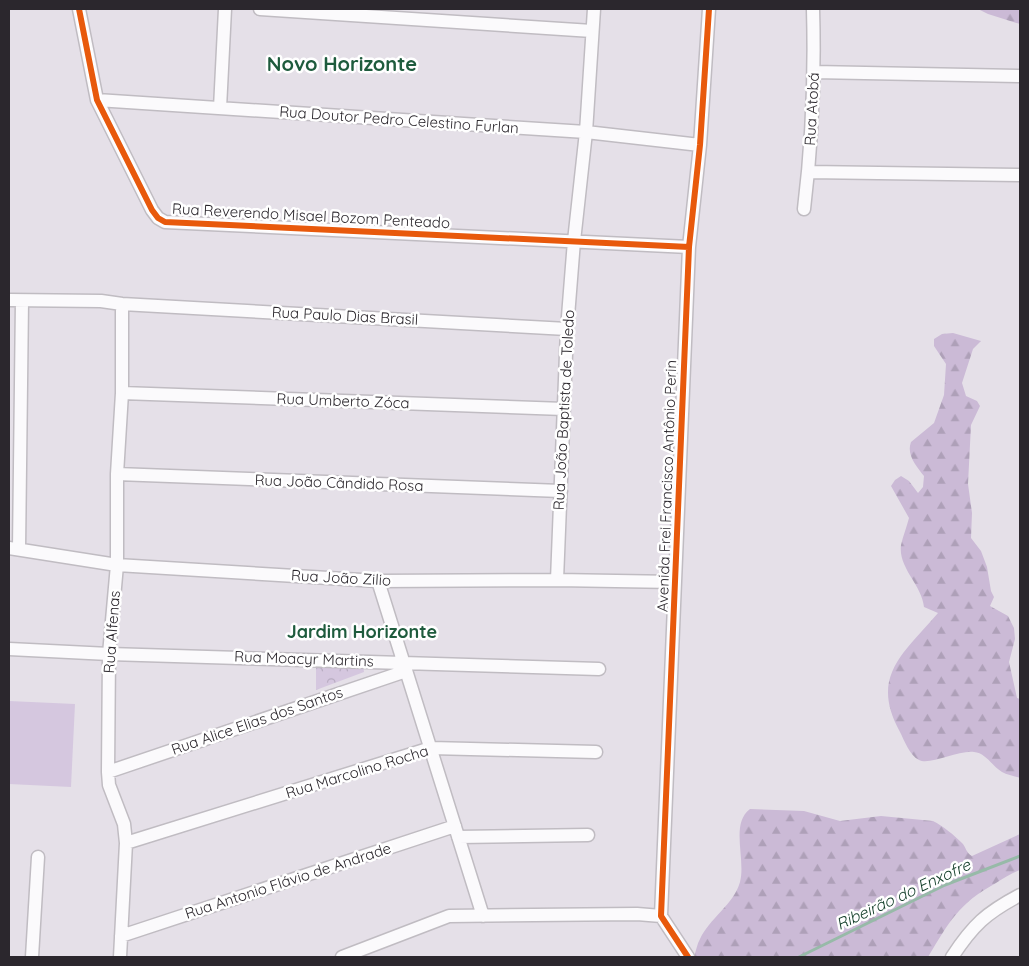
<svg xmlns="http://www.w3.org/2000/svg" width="1029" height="966" viewBox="0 0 1029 966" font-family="Quicksand,sans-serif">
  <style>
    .forest { fill: url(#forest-firs) }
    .park { fill: url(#park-crowns) }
    .garden { fill: #d5c7df }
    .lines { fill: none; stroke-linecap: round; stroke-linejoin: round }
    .stream { stroke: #97baa8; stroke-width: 3 }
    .minor-casing { stroke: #c0bcc2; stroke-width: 15 }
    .minor { stroke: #fbfafc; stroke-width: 12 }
    .cycleway-casing { stroke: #fff; stroke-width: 9 }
    .cycleway { stroke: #e8590c; stroke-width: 6 }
    .labels { text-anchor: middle; stroke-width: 5; stroke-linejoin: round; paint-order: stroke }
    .street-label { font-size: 15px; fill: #2b272d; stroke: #fff }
    .water-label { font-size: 16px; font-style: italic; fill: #0e3a25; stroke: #fff }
    .quarter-label { font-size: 18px; font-weight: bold; fill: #1e5b3d; stroke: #fff }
    .district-label { font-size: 20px; font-weight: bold; fill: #1e5b3d; stroke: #fff }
  </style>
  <defs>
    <pattern id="forest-firs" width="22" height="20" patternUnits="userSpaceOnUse" patternTransform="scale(1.25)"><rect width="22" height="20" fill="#cbbad6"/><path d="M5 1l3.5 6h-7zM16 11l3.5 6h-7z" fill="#aea0b8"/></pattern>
    <pattern id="park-crowns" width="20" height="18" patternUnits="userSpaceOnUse" patternTransform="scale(1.25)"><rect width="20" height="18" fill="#d5c7df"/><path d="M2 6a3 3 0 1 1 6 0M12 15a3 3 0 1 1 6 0" fill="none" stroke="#b7abc0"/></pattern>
  </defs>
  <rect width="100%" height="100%" fill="#e5e0e8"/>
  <path class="forest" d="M978 9H1020V24L988 14Z
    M953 333 981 341 973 349 962 383 966 396 977 401 980 406 971 425 968 484 972 513 971 538 981 551 987 567 991 591 994 597 990 606 1008 616 1014 628 1015 639 1009 662 1017 698 1020 699V778C1015 776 1007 775 1002 772 992 766 986 753 974 752 958 750 929 766 919 760 910 756 904 740 900 732 869 676 904 653 938 613L924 607C922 585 898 568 901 545 903 536 907 526 909 518L891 486 895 480 901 476 909 481 918 493 923 487 924 476C917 467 906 455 911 442L934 423 944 395 946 364 934 346V339L942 334Z
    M750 809 804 811 840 821 881 816 933 821C943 826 954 835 962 843 966 847 966 853 972 856L1020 834V870C1012 873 1004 878 996 883 958 904 950 921 928 957H694C696 951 697 944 700 939 709 919 734 904 740 882 746 859 730 824 750 809Z"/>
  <path class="park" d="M316 666H363L364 672 316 690Z"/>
  <path class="garden" d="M9 701 75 704 71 787 9 784Z"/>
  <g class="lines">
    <path class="stream" d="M799 957 945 885 1020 856"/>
    <defs>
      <path id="minor" d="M79 9 97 100 152 210 158 218 165 222 689 247
        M260 9 592 31
        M814 72 1020 76
        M97 100 586 132 700 145
        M220 108 225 9
        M809 172 1020 175
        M804 209C812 143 815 76 813 9
        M9 300 101 301 122 304 567 329
        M122 393 564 409
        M117 474 561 491
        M9 548 117 565 378 581 557 580 675 582
        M19 549 22 301
        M557 580 567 329 574 241 586 132 594 9
        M378 581 483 916
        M9 649 109 654 599 669
        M108 772 406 671
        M458 837 588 835
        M126 843 431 748 596 752
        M121 936 455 826
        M32 957 38 857
        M120 957 126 843 124 824 109 785 108 772 109 654 117 565V474L122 393V304
        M342 957 449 916 637 914 661 916
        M688 957 661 916 689 247 700 145 709 9
        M952 957C973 925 986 913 1020 895"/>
    </defs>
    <use href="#minor" class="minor-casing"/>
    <use href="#minor" class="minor"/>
    <defs>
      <path id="cycleway" d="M79 9 97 100 152 210 158 218 165 222 689 247
        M688 957 661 916 689 247 700 145 709 9"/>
    </defs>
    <use href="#cycleway" class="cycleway-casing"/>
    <use href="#cycleway" class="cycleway"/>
  </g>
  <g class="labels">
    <g class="street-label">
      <text transform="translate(812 109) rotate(-87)" y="5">Rua Atobá</text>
      <text transform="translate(399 120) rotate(4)" y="5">Rua Doutor Pedro Celestino Furlan</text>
      <text transform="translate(311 216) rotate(3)" y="5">Rua Reverendo Misael Bozom Penteado</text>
      <text transform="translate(345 316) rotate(3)" y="5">Rua Paulo Dias Brasil</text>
      <text transform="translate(343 401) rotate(2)" y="5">Rua Umberto Zóca</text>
      <text transform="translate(564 410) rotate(-87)" y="5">Rua João Baptista de Toledo</text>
      <text transform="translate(339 483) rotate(2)" y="5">Rua João Cândido Rosa</text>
      <text transform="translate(667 486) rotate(-88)" y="5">Avenida Frei Francisco Antônio Perin</text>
      <text transform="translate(341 578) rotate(3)" y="5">Rua João Zilio</text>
      <text transform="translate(112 632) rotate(-86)" y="5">Rua Alfenas</text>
      <text transform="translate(304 659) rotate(2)" y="5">Rua Moacyr Martins</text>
      <text transform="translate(257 721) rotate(-19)" y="5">Rua Alice Elias dos Santos</text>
      <text transform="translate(357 772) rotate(-17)" y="5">Rua Marcolino Rocha</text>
      <text transform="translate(288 881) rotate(-18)" y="5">Rua Antonio Flávio de Andrade</text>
    </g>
    <g class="water-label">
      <text transform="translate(903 894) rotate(-25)" y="6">Ribeirão do Enxofre</text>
    </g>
    <g class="quarter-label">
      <text x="362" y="638">Jardim Horizonte</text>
    </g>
    <g class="district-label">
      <text x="342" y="71">Novo Horizonte</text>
    </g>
  </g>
  <rect width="1029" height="966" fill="none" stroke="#2b272d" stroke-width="20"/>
</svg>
